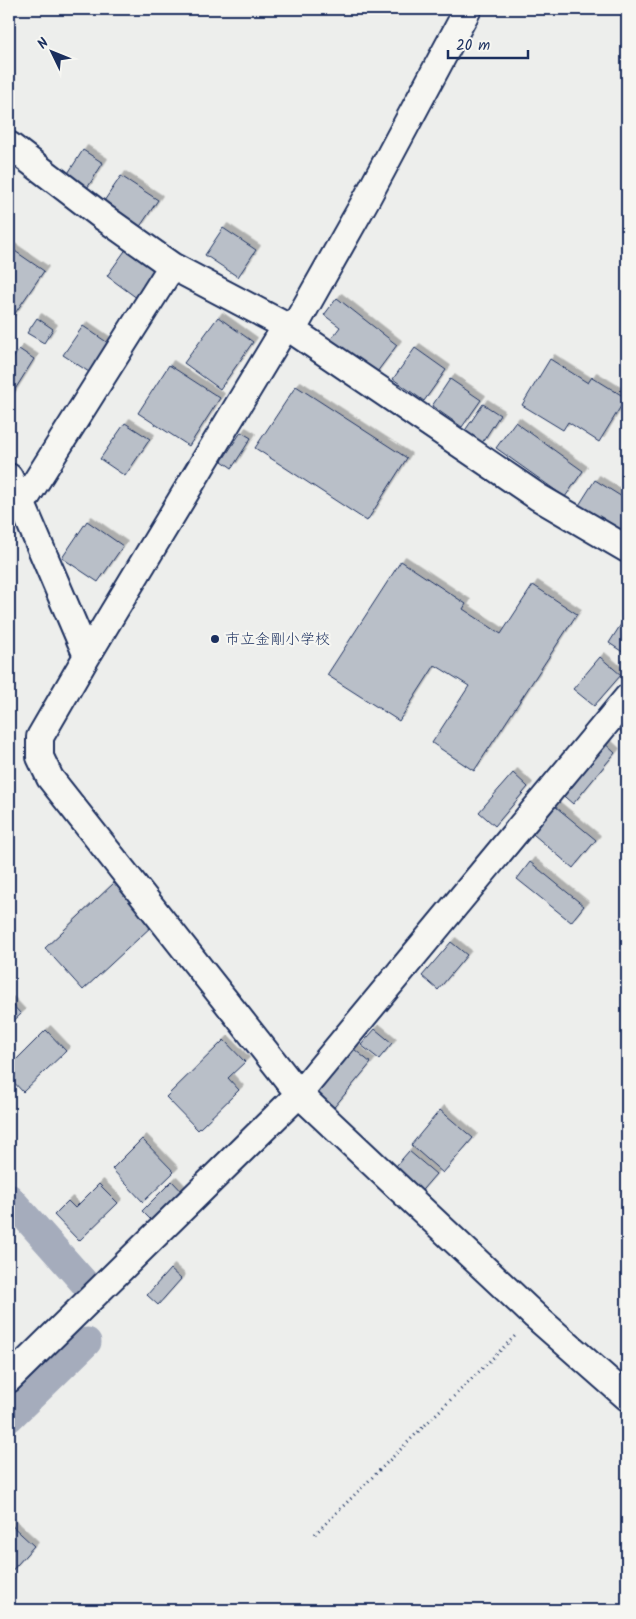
<svg xmlns="http://www.w3.org/2000/svg" width="636" height="1619" viewBox="0 0 636 1619" font-family="Kalam,'Klee One',sans-serif">
  <style>
    .lines { fill: none; stroke-linecap: round; stroke-linejoin: round }
    .canal { stroke: #a5acbc; stroke-width: 29 }
    .building { fill: #b9bfc8; stroke: #1b2f5e; filter: url(#shadow) }
    .minor-casing { stroke: #1b2f5e; stroke-width: 30 }
    .path { stroke: #1b2f5e; stroke-width: 3; stroke-dasharray: 1 4; stroke-linecap: butt }
    .minor { stroke: #f6f6f2; stroke-width: 26 }
    .poi-dot { fill: #1b2f5e; stroke: #f6f6f2; stroke-width: 2 }
    .labels { text-anchor: middle; stroke-width: 4.5; stroke-linejoin: round; paint-order: stroke }
    .poi-label { font-size: 15px; fill: #1b2f5e; stroke: #f6f6f2; text-anchor: start }
  </style>
  <defs>
    <filter id="shadow"><feDropShadow dx="4.5" dy="-4.5" stdDeviation="0" flood-color="#0004"/></filter>
  </defs>
  <rect width="100%" height="100%" fill="#edeeec"/>
  <filter id="ink" filterUnits="userSpaceOnUse"><feTurbulence type="fractalNoise" baseFrequency=".02" numOctaves="2"/><feDisplacementMap in="SourceGraphic" scale="10" xChannelSelector="R" yChannelSelector="G"/><feConvolveMatrix kernelMatrix="1 2 1 2 8 2 1 2 1" color-interpolation-filters="sRGB"/></filter>
  <g filter="url(#ink)">
    <g class="lines">
      <path class="canal" d="M9 1198 88 1287
        M9 1418 87 1342"/>
    </g>
    <path class="building" d="M83 150 103 163 86 190 65 178Z
      M121 176 158 200 139 228 102 204Z
      M223 228 256 250 238 277 205 255Z
      M132 241 175 272 149 307 107 276Z
      M9 247 44 271 9 322Z
      M337 298 397 345 374 376 329 342 340 327 324 315Z
      M218 317 253 342 220 389 184 363Z
      M37 318 53 329 44 343 27 333Z
      M83 326 108 343 89 372 63 355Z
      M415 348 446 370 424 401 393 379Z
      M19 349 34 359 9 399V365Z
      M550 359 588 383 592 377 626 398 599 442 568 422 563 430 522 405Z
      M169 365 220 398 189 446 138 413Z
      M450 379 481 400 462 427 432 406Z
      M296 386 407 458 367 521 255 448Z
      M483 404 500 415 482 443 464 432Z
      M515 422 583 471 565 497 496 448Z
      M125 423 150 439 125 476 100 459Z
      M241 432 251 438 232 468 222 461Z
      M595 480 627 500V541L576 510Z
      M87 521 123 546 98 582 62 558Z
      M401 561 466 604 463 609 501 634 533 585 577 614 474 771 432 743 469 686 435 665 399 721 327 675Z
      M627 615V655L609 643Z
      M600 657 621 675 594 706 573 689Z
      M627 709V737L614 725Z
      M601 740 615 753 573 804 558 791Z
      M513 773 528 787 495 826 479 812Z
      M550 802 596 840 573 868 527 829Z
      M530 862 584 906 571 922 517 879Z
      M114 883 153 925 83 990 45 948Z
      M451 942 467 955 438 990 422 976Z
      M9 1001 21 1014 9 1025Z
      M375 1029 392 1043 379 1059 361 1045Z
      M46 1030 66 1051 23 1092 9 1077V1067Z
      M224 1040 245 1062 228 1078 239 1090 198 1130 166 1097Z
      M349 1045 371 1063 330 1112 308 1093Z
      M440 1110 473 1138 443 1173 411 1145Z
      M142 1139 174 1172 143 1202 112 1169Z
      M409 1151 436 1174 417 1196 390 1173Z
      M172 1181 188 1198 158 1227 142 1211Z
      M99 1184 118 1203 79 1241 54 1215 68 1201 75 1208Z
      M170 1269 181 1279 158 1305 147 1295Z
      M9 1523 34 1546 9 1574Z"/>
    <g class="lines">
      <defs>
        <path id="minor" d="M9 145 103 217 172 266 286 326 538 497 627 549
          M292 331 367 198 468 9
          M9 477 22 504 87 656 40 737V757L50 778 299 1094 535 1316 627 1397
          M22 504 172 266
          M87 656 286 326
          M9 1379 299 1094 627 698"/>
      </defs>
      <use href="#minor" class="minor-casing"/>
      <path class="path" d="M315 1534 517 1334"/>
      <use href="#minor" class="minor"/>
    </g>
  </g>
  <circle class="poi-dot" cx="215" cy="639" r="5"/>
  <g class="labels">
    <g class="poi-label">
      <text x="225" y="644">市立金剛小学校</text>
    </g>
  </g>
  <rect width="636" height="1619" fill="none" stroke="#f6f6f2" stroke-width="30"/>
  <rect x="15" y="15" width="606" height="1589" fill="none" stroke="#1b2f5e" stroke-width="2" filter="url(#ink)"/>
  <g transform="translate(52 52) rotate(313)" stroke="#f6f6f2" stroke-width="4" paint-order="stroke">
  <path d="M0-4L9 19L0 12L-9 19Z" fill="#1b2f5e"/>
  <text y="-8" font-size="14" font-weight="bold" text-anchor="middle" fill="#1b2f5e">N</text>
  </g>
  <path d="M448 50v8h80v-8" fill="none" stroke="#1b2f5e" stroke-width="2.5"/>
  <text x="456" y="50" font-size="15" fill="#1b2f5e" stroke="#f6f6f2" stroke-width="4" paint-order="stroke">20 m</text>
</svg>
